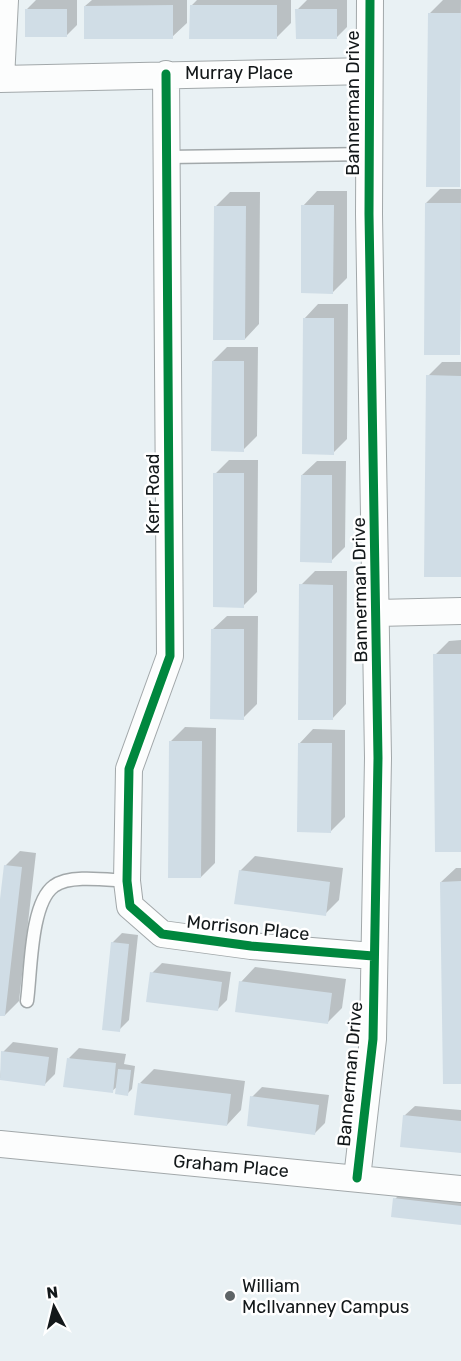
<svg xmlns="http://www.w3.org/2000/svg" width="461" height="1361" viewBox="0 0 461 1361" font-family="Rubik,sans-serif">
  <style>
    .shadow { fill: #0003 }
    .building { fill: #d0dde6 }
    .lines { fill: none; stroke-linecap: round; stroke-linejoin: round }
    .service-casing { stroke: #a2a8aa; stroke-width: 15 }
    .minor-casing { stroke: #a2a8aa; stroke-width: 28 }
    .service { stroke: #fcfdfd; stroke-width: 12 }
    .minor { stroke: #fcfdfd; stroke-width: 26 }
    .cycleway-casing { stroke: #fff; stroke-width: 13 }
    .cycleway { stroke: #00873e; stroke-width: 9 }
    .poi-dot { fill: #5e6466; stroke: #fff; stroke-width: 2 }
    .labels { text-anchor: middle; stroke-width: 5; stroke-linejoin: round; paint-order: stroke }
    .street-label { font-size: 18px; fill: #13181a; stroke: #fff }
    .poi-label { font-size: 18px; fill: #13181a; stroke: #fff; text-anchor: start }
  </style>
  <rect width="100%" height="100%" fill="#e9f1f4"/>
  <path class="shadow" d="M36 0H77V25L66 36 27 9Z
    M92 0H187V23L172 37 85 6Z
    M197 0H291V23L277 37 191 6Z
    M307 0H347V27L337 37 297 10Z
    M443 0H461L459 186 430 13Z
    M440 189H461L460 354 426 203Z
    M317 191H347V278L333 292 303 206Z
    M230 192H260L259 324 245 339 216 206Z
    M318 304H348L347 439 333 453 304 319Z
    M227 347H258L257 436 243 450 213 361Z
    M442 362H461V576L428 376Z
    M229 460H258L257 592 243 606 215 474Z
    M317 461H346L345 547 331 561 302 475Z
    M315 571H347L346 704 332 719 301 585Z
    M227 616H258L257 704 243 718 212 630Z
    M461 640V850L435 655 449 641Z
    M185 727 216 728 215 863 201 877 170 742Z
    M313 729 345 730V817L331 831 299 744Z
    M20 851 36 853 19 1001 5 1015 0 1014V912L5 866Z
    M255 856 343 868 339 900 325 914 240 871Z
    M456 868H461V1082L441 882Z
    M122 933 138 935 129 1020 119 1030 112 943Z
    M162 963 231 972 227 1000 217 1010 152 973Z
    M255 967 346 979 342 1008 327 1023 241 982Z
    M13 1042 58 1048 55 1074 45 1084 0 1078 3 1052Z
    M79 1048 126 1054 124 1064 135 1066 132 1089 127 1094 118 1086 112 1091 69 1058Z
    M154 1069 245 1081 241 1110 227 1125 140 1083Z
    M262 1087 329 1095 325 1123 315 1133 252 1097Z
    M415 1106 461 1110V1151L404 1116Z
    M405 1189 461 1195V1224L395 1199Z"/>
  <path class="building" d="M173 5V39H84V6Z
    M190 5H277V39H189Z
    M25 9H67V37H25Z
    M295 9H337V39H296Z
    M428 13H461L460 187H426Z
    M425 203H461L460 355H424Z
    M301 205H334L333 294 301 293Z
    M214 206H246L245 340H213Z
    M303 318H334V455L302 454Z
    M212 361H244V452L211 451Z
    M426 375 461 376V577H424Z
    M213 473H244V608L213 607Z
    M301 475H332V563L300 562Z
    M299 584 333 585V720H298Z
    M211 629H244V720L210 719Z
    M433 654H461V852H435Z
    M169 741H202L201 878H168Z
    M298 743H332L331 833 297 832Z
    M4 865 22 867 5 1016H0V899Z
    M239 870 330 882 326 916 234 904Z
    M461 881V1084H443L440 882Z
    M111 942 129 944 120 1032 102 1030Z
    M150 972 222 982 218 1011 146 1002Z
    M239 981 332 993 328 1024 235 1012Z
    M1 1051 49 1057 45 1086 0 1080Z
    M67 1058 116 1063 113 1093 63 1087Z
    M118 1069 131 1070 128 1096 115 1094Z
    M138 1083 231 1094 227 1126 134 1115Z
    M250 1096 319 1105 315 1135 247 1126Z
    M403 1115 461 1121V1153L400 1147Z
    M393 1198 461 1206V1225L391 1217Z"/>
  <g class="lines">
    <defs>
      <path id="service" d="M167 157 369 154
        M27 1001C31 973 30 903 54 886 70 874 108 880 127 881"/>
      <path id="minor" d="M166 74 170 656 129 769 127 881 130 906 162 934 251 946 373 956
        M0 79 369 71
        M1 79 5 0
        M377 613 461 611
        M0 1144 461 1189
        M357 1178 373 1039 378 758 369 214 370 0"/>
    </defs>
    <use href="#service" class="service-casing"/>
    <use href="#minor" class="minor-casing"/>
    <use href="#service" class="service"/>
    <use href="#minor" class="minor"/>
    <defs>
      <path id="cycleway" d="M166 74 170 656 129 769 127 881 130 906 162 934 251 946 373 956
        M357 1178 373 1039 378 758 369 214 370 0"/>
    </defs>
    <use href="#cycleway" class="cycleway-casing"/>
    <use href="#cycleway" class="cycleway"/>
  </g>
  <circle class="poi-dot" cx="230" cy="1296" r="6"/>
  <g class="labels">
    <g class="street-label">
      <text x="239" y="79">Murray Place</text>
      <text transform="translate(353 103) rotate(-90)" y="6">Bannerman Drive</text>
      <text transform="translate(153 494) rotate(-90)" y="6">Kerr Road</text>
      <text transform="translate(360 590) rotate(-91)" y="6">Bannerman Drive</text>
      <text transform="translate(248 928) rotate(6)" y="6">Morrison Place</text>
      <text transform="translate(350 1074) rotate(-85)" y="6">Bannerman Drive</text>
      <text transform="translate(231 1166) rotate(5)" y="6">Graham Place</text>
    </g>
    <g class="poi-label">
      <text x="242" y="1292">William<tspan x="242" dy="21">McIlvanney Campus</tspan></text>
    </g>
  </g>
  <g transform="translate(54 1307) rotate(353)" stroke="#ffffff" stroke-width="4.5" paint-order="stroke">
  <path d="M0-4.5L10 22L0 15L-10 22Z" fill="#13181a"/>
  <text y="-9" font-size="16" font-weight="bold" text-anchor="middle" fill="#13181a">N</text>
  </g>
</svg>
